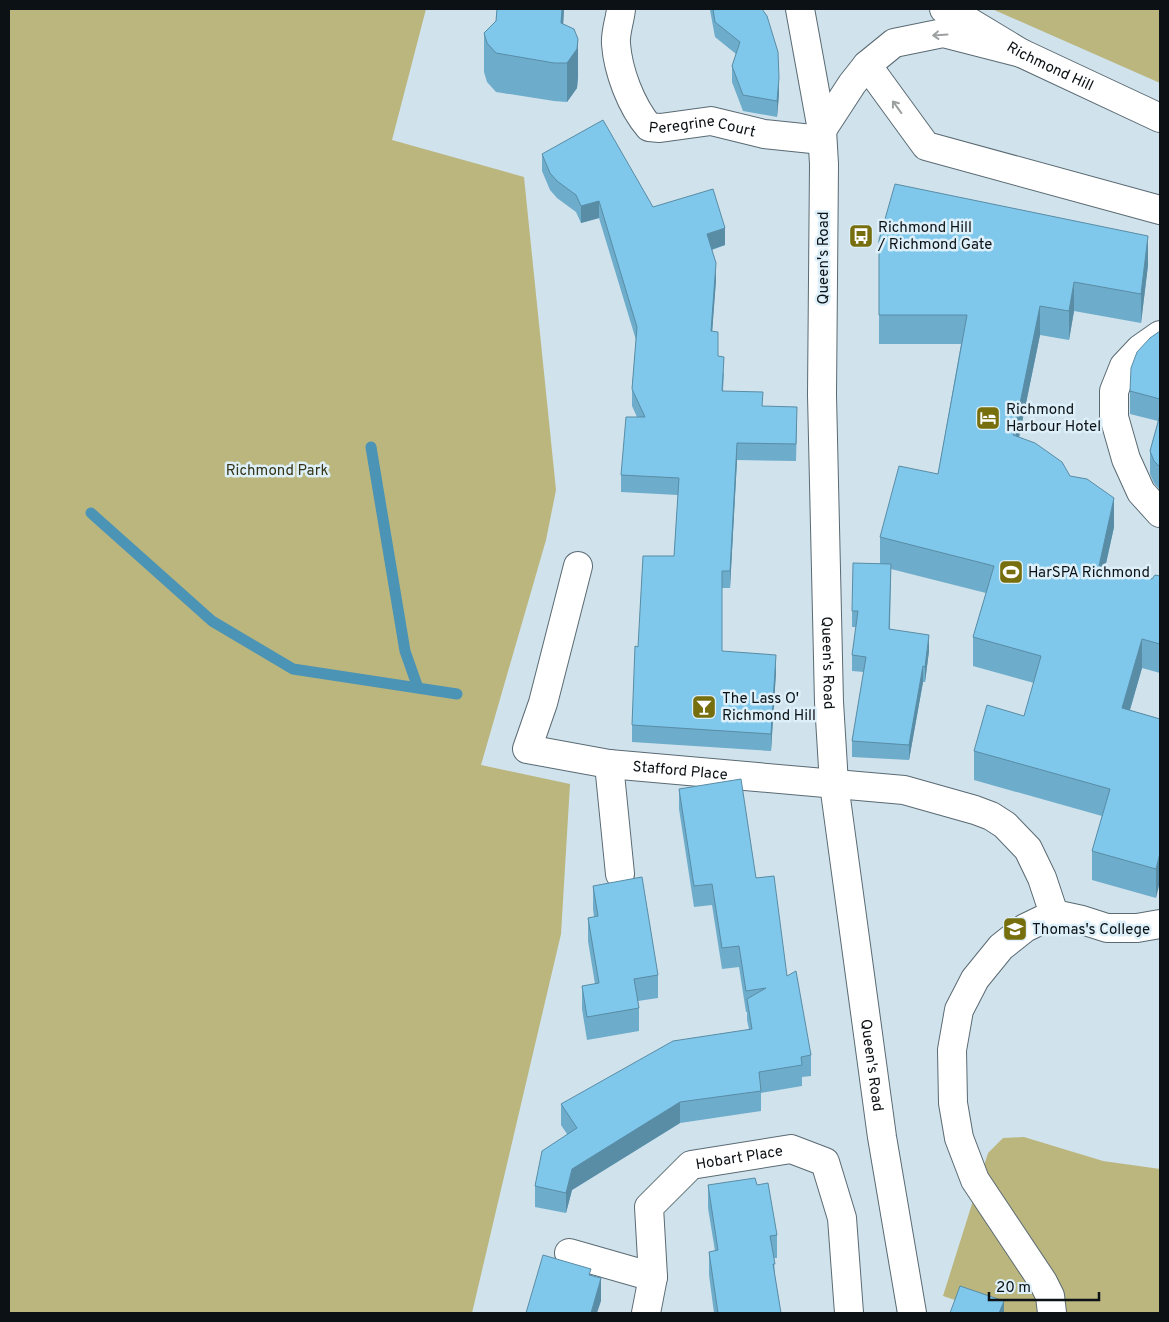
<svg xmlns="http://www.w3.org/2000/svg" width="1169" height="1322" viewBox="0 0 1169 1322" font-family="Overpass,sans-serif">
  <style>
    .green { fill: #bbb67e }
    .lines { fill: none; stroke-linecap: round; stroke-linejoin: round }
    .stream { stroke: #4b94b6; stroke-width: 11 }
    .minor-casing { stroke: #5a6a73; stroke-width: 30 }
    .major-casing { stroke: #5a6a73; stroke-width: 30 }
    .minor { stroke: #fff; stroke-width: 28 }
    .major { stroke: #fff; stroke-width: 28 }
    .wall { fill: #6daccb }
    .shaded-wall { fill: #598ca5 }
    .building { fill: #7fc8ec; stroke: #598ca5 }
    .oneway { stroke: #9da0a1 }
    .labels { text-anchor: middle; stroke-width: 5; stroke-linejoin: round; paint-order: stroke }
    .street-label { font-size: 15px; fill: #0b1114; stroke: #ddf0fa }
    .poi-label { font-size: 15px; fill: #0b1114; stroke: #ddf0fa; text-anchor: start }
    .park-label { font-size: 15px; fill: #363415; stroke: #ddf0fa }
  </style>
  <rect width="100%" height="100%" fill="#d0e2ec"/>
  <path class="green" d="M9 9H426L392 140 524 177 556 490 546 540 481 765 570 784 561 934 472 1313H9Z
    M992 9H1160V83Z
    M1024 1137 1103 1161 1160 1169V1313H994L943 1296 988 1153 1003 1138Z"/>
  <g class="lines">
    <path class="stream" d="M371 447 405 651 418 688
      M91 513 212 621 293 669 457 694"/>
    <defs>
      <g id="minor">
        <path id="s1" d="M621 9C620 20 615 33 616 44 618 71 631 106 649 127L660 128 711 121 764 134 822 140"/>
        <path d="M867 65 926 146 1160 210"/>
        <path d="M1160 335 1140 349 1124 366 1114 391V417L1126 459 1141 492 1160 513"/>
        <path id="s2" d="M578 566 543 703 527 749 609 764 904 790 975 810 991 816 1005 825 1028 849 1042 878 1054 914"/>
        <path d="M609 764 620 874"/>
        <path d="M569 1253 653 1277"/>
        <path id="s3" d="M646 1313 653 1277 649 1207 691 1165 791 1149 825 1162 842 1218 849 1313"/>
        <path d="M1052 1313 1050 1296 1043 1282 975 1180 959 1138 953 1103 952 1050 959 1010 975 979 1001 947 1025 928 1054 914 1082 920 1107 928H1137L1160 924"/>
      </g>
      <g id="major">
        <path id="s4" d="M800 9 822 130 824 164 822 395 829 702 834 784 882 1137 912 1313"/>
        <path id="s5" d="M944 9 953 12 1021 53 1160 118"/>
        <path d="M822 130 852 84 867 65 894 43 943 33 1021 53"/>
      </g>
    </defs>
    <use href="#minor" class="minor-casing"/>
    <use href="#major" class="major-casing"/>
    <use href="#minor" class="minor"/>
    <use href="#major" class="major"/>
  </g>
  <path class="wall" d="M497 9H564L563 24 578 77 577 88 567 102 554 101 496 92 487 82 484 72V33L496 21Z
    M680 9H762L779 94 777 117 743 111 732 82V66L736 54 715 37 710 10Z
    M542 154 653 207 725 245 712 250 716 280 712 331 718 356 724 374 723 391 763 406 797 424 796 461 737 460 730 588H722V651L776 672 771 751 632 742V725L638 647 674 556 678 495 621 492V475L637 417 632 406V389L636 340 599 218 581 223 576 212 557 198 550 190 542 171Z
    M879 240 1148 265 1141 323 1074 311 1069 340 1040 335 1019 437 1070 476 1114 527 1105 568 1152 579 1160 576V673L1142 668 1130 710 1160 719 1156 898 1092 880V851L1102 816 974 780V751L1024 716 1034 683 973 666V637L986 593 891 569 890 629 929 651 925 682H923L909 760 852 757V741L864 672 852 671V655L856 627H852V611L880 564V537L938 474 961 344H879Z
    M1160 331V490L1154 483 1150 474V451L1158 421 1130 414V391Z
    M679 789 756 878 787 976 811 1055V1076L802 1077V1086L761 1093V1111L680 1123 572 1190 566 1213 535 1207V1186L567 1134 561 1125V1104L749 1029 747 1020V1012H746L739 967 722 969 712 905 694 907 679 809Z
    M593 886 658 975V998L638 1001 639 1008V1031L587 1040 582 1009V986L595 984 588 941V918L594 917 593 909Z
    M708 1185H757L777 1235V1258H774L775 1276 781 1313H714L709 1275V1252L715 1251 708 1208Z"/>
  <path class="shaded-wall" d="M562 9H564L561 62V23Z
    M578 39V77L577 88 567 102V63Z
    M779 78V94L777 117V101Z
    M599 201V218L581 223V206Z
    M725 228V245L707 251V234Z
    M1148 236V265L1141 323V294Z
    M716 263V280L711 348V331Z
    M1074 282V311L1069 340V311Z
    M1040 306V335L1016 452V423Z
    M737 443V460L730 588V571Z
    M1114 498V527L1099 595V566Z
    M929 635V651L925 682V667Z
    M1142 639V668L1122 737V708Z
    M776 655V672L771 751V734Z
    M923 666V682L909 760V745Z
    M1160 853V882L1156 898V869Z
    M680 1102V1123L572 1190 566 1213V1193L572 1169Z
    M601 1278V1301L597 1313H591Z
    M1004 1301V1313H999Z"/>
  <path class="building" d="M497 9H562L561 23 574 29 578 39 577 49 567 63H554L496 53 487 43 484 33 496 21Z
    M713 9H762L767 16 778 52 779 78 777 101 743 95 732 66 740 42 715 22Z
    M603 120 653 207 713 189 725 228 707 234 716 263 711 331 718 332V356L724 357 722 391 763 392 762 406 797 407 796 444 737 443 730 571H722V651L776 655 771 734 632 725 635 646 638 647 643 556H674L679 478 621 475 626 417H645L632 389 637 327 599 201 581 206 576 195 557 181 550 173 542 154Z
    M895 184 1148 236 1141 294 1074 282 1069 311 1040 306 1016 423 1006 420 1015 427 1013 435 1035 443 1062 462 1070 476 1087 479 1114 498 1099 566 1152 579 1155 575 1160 576V644L1142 639 1122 708 1160 719V853L1156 869 1092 851 1110 789 974 751 987 705 1024 716 1041 656 973 637 994 566 880 537 899 466 938 474 967 315H879V240Z
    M1160 331V399L1130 391 1131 368 1137 352 1150 338Z
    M1160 415V467L1154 461 1150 451Z
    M853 563 891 564 889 629 929 635 925 667 923 666 909 745 852 741 866 657 852 655 858 611H852Z
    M741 779 756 878 774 876 787 976 796 971 811 1055 801 1057 802 1065 759 1072 761 1091 680 1102 572 1169 566 1193 535 1186 542 1151 577 1128 561 1104 673 1041 752 1029 747 999 766 988 746 991 739 946 722 948 712 884 694 886 679 789Z
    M642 877 658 975 634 979 639 1008 587 1017 582 986 599 983 588 918 598 916 593 886Z
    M755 1178 757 1185 768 1183 777 1235 770 1236 775 1264H773L781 1313H718L709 1252 718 1250 708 1185Z
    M543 1255 591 1269 589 1275 601 1278 591 1313H526Z
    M960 1286 1004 1301 999 1313H950Z"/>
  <defs><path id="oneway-shaft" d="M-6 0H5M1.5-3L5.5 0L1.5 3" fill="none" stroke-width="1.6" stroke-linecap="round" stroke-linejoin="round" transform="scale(1.25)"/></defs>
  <g class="oneway">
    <use href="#oneway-shaft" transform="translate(940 35) rotate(176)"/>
    <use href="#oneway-shaft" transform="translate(897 107) rotate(-126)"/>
  </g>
  <defs>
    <symbol id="bus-square" viewBox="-11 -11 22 22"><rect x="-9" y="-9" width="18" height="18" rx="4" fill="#776f0e" stroke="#ddf0fa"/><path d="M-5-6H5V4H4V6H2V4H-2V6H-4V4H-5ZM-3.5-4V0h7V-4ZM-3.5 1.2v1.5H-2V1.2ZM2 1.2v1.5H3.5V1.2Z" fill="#fff"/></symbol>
    <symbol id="hotel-square" viewBox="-11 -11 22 22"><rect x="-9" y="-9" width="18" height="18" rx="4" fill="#776f0e" stroke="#ddf0fa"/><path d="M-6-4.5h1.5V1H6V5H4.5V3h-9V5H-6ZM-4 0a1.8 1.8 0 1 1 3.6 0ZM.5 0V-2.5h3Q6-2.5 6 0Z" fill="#fff"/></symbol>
    <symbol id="stadium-square" viewBox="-11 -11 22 22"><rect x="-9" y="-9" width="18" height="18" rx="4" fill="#776f0e" stroke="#ddf0fa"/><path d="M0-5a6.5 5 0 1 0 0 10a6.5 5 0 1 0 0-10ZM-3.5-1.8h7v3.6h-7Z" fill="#fff"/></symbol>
    <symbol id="bar-square" viewBox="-11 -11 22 22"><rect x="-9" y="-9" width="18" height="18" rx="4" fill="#776f0e" stroke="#ddf0fa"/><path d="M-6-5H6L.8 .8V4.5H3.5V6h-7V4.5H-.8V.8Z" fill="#fff"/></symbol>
    <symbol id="school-square" viewBox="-11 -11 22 22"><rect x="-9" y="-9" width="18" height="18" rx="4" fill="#776f0e" stroke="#ddf0fa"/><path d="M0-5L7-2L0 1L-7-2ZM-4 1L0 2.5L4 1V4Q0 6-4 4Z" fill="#fff"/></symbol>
  </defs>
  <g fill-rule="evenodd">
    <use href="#bus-square" x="847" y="222" width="28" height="28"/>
    <use href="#hotel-square" x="974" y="404" width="28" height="28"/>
    <use href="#stadium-square" x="997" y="558" width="28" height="28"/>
    <use href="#bar-square" x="690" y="693" width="28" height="28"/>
    <use href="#school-square" x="1001" y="915" width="28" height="28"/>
  </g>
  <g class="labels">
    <g class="street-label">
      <text dy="5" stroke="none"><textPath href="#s5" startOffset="121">Richmond Hill</textPath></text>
      <text dy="5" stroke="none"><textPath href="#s1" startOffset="180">Peregrine Court</textPath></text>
      <text transform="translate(823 258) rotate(-90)" y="5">Queen's Road</text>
      <text dy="5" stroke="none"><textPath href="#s4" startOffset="656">Queen's Road</textPath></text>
      <text dy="5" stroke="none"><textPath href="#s2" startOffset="345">Stafford Place</textPath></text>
      <text dy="5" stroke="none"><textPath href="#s4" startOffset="1061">Queen's Road</textPath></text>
      <text dy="5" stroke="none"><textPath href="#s3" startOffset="215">Hobart Place</textPath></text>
    </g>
    <g class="poi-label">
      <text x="878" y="232">Richmond Hill<tspan x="878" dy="17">/ Richmond Gate</tspan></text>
      <text x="1006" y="414">Richmond<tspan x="1006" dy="17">Harbour Hotel</tspan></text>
      <text x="1028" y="577">HarSPA Richmond</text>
      <text x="722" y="703">The Lass O'<tspan x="722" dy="17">Richmond Hill</tspan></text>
      <text x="1032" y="934">Thomas's College</text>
    </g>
    <g class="park-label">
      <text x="277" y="475">Richmond Park</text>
    </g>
  </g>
  <rect width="1169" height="1322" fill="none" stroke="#0b1114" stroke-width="20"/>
  <path d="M989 1292v8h110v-8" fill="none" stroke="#0b1114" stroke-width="2.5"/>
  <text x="996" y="1292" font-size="15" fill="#0b1114" stroke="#ddf0fa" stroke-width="4" paint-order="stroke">20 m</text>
</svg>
